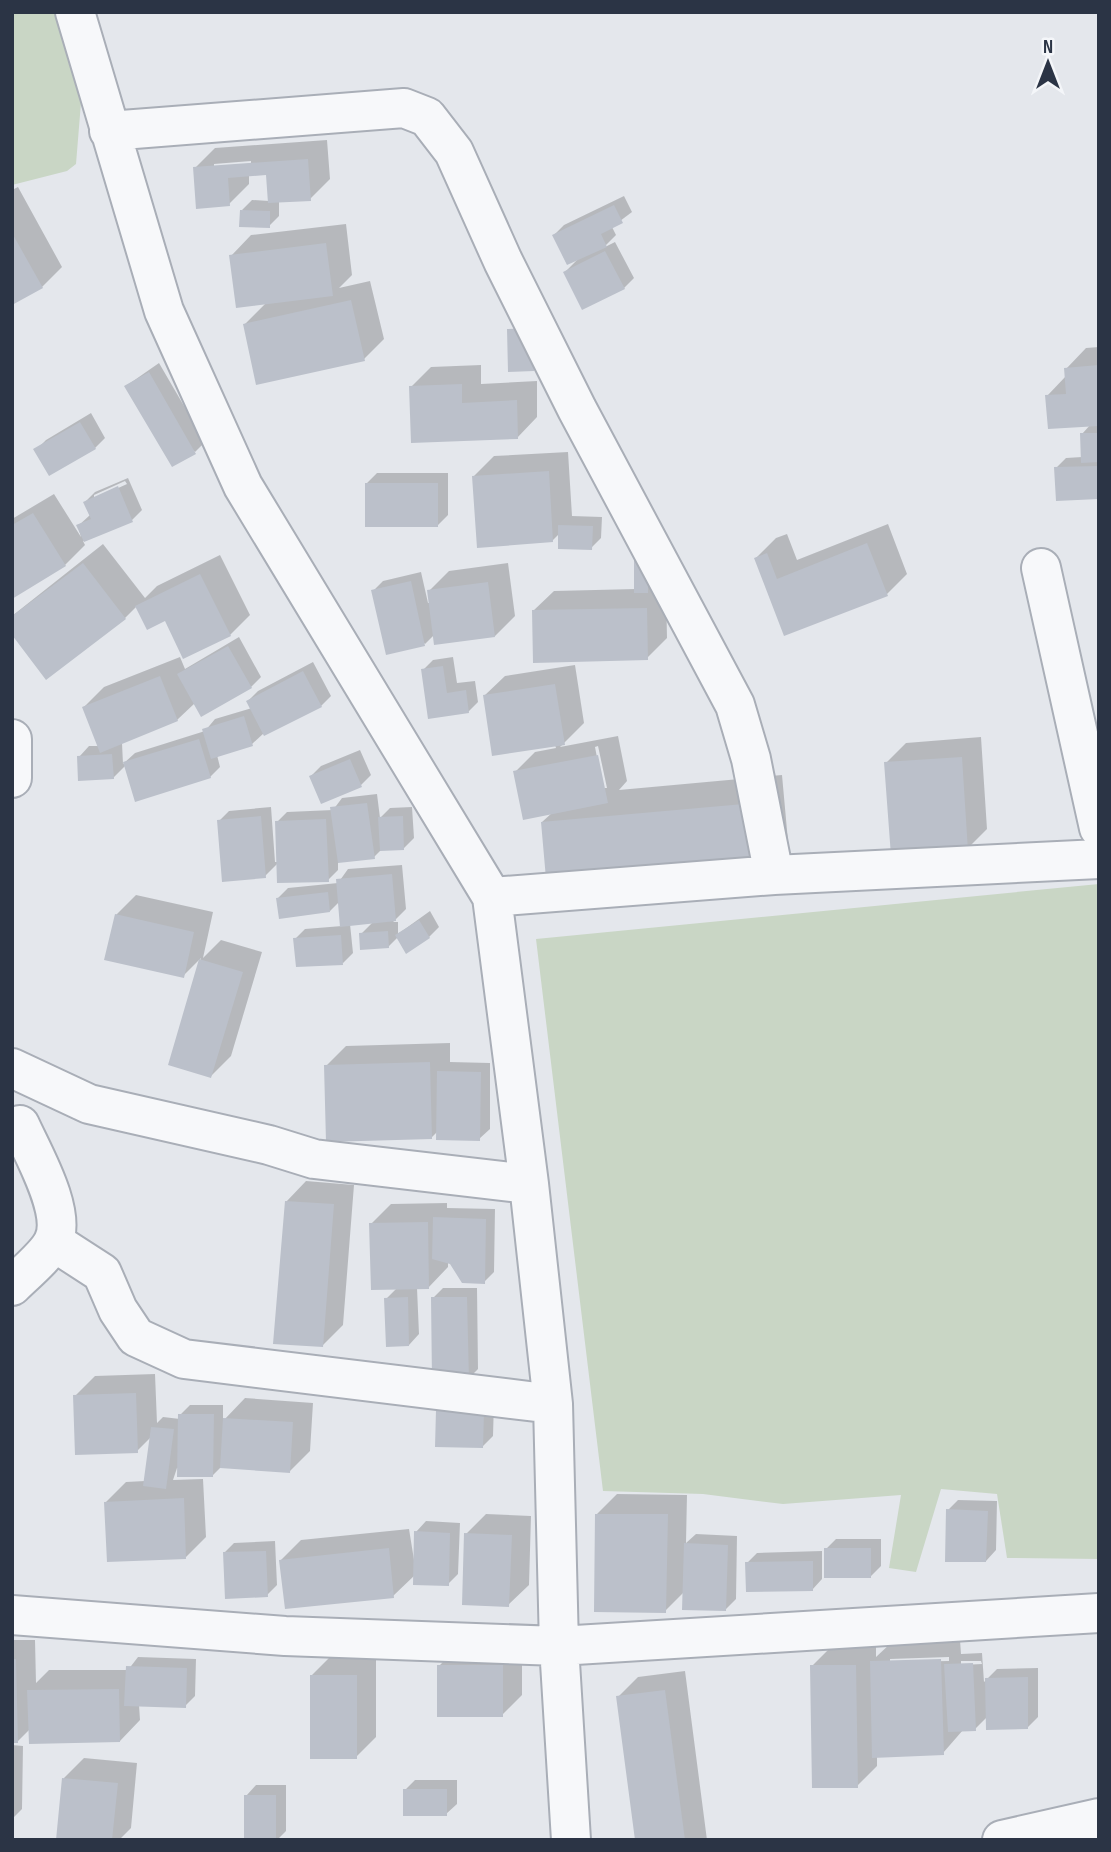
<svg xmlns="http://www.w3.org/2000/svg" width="1111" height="1852" viewBox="0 0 1111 1852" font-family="'Sofia Sans Condensed',sans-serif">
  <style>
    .green { fill: #c9d6c5 }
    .shadow { fill: #0003; fill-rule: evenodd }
    .building { fill: #bbc0ca }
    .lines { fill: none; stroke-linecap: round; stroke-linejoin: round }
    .minor-casing { stroke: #a9aeb7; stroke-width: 42 }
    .minor { stroke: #f7f8fa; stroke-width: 38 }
  </style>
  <rect width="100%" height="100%" fill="#e4e7ec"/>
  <path class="green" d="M12 12H60L83 78 76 164 67 171 12 185Z
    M1099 884V1559L1007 1558 997 1494 941 1489 916 1572 889 1568 901 1495 783 1504 703 1494 603 1491 536 939Z"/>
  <path class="shadow" d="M327 140 330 179 310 199 279 201V216L269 226 242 210 252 200 269 201 268 173 249 175V184L229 204 195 168 215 148ZM251 161V165L214 167V164Z
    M18 187 62 267 42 287 12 303V190Z
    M624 196 632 212 612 227 616 235 603 248 615 242 634 278 624 288 565 272 580 257 554 235 564 225Z
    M346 224 352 275 339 288 370 281 384 339 364 359 245 324 266 303 231 256 251 235Z
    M1099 347V498L1056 468 1066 458 1082 457V434L1091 424 1047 396 1066 376V369L1086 348Z
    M159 363 205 442 195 452 126 386Z
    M481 365V384L537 381V417L517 438 411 387 431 367Z
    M91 413 105 438 95 448 36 450 46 440Z
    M568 452 572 516 602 517 601 538 591 548 560 533 552 541 474 476 494 456Z
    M377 473H448V515L438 525 367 483Z
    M128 478 142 510 132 520 83 541 85 545 65 565 12 597V519L54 494 81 537 78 526 90 515 85 502 95 492ZM125 481 127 484 94 499V495Z
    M888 524 907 574 887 594 785 633 756 558 776 538 787 534 797 560Z
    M103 544 145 598 157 586 220 555 250 615 230 635 165 619 137 606 125 618 12 616Z
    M636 559 658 581 650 589 666 588 667 638 647 658 533 611 554 591 636 589Z
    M508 563 515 616 495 636 435 634 425 644 373 591 383 581 421 572 428 603H430L429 591 449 571Z
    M239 637 261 677 251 687 201 715 195 703 177 720 122 743 123 764 135 753 205 731 215 719 252 708 248 701 258 691 313 662 331 696 321 706 264 733 252 744 217 755 220 767 210 777 126 765 113 778 79 757 89 746H99L84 707 104 687 180 657 185 669Z
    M453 657 457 683 475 681 478 702 468 712 429 717 423 670 433 660Z
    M575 665 584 723 560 747 618 736 627 781 619 790 782 775 788 841 760 869 542 822 553 812 515 772 535 752 556 748 555 745 484 696 505 676ZM598 746 607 788H603L595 747Z
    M981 737 987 829 967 849 886 763 906 743Z
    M360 750 371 775 361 785 311 776 321 766Z
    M377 794 380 818 390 808 412 807 414 838 404 848 382 849 374 857 338 862V870L328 880 278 863 265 876 219 821 229 811 271 807 275 862H278L277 822 287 812 333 810 342 798Z
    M402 865 406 909 393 922H398V934L430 911 439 927 429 937H398L388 947 361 934 373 922 350 924 353 953 343 963 295 939 305 929 342 926 340 901 330 911 278 898 288 888 338 883 348 869Z
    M136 895 213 912 203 958 221 940 262 952 231 1056 211 1076 170 1064 201 958 183 976 116 915Z
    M450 1043V1062L490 1063V1129L479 1139 438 1131 431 1138 326 1066 346 1046Z
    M306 1181 354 1185 343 1325 323 1345 286 1202Z
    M447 1203V1208L495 1209 494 1272 484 1282 448 1259V1267L428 1288H417L419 1334 409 1345 386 1299 397 1288 371 1224 391 1204Z
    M443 1288H477L478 1369 468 1379 433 1298Z
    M155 1374 157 1423 163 1417 180 1419V1415L190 1405H223V1421L245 1398 313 1403 310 1451 290 1471 221 1467 212 1476 177 1468 173 1480 203 1479 206 1537 186 1557 106 1502 126 1482 145 1481 151 1437 137 1451 75 1396 95 1376Z
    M448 1401 494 1402 493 1436 483 1446 438 1411Z
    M617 1494 687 1495 686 1543 696 1534 737 1536 736 1599 726 1609 684 1592 665 1611 597 1514Z
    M958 1500 997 1501 996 1550 986 1561 948 1510Z
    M486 1514 531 1516 529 1585 508 1605 466 1534Z
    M426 1521 460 1523 458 1574 448 1584 415 1575 393 1596 281 1560 301 1540 409 1529 415 1566 416 1532Z
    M836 1539H881V1566L871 1576 826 1549Z
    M275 1541 277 1585 267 1595 224 1553 234 1543Z
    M822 1551V1579L812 1590 747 1563 757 1553Z
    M12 1640H35L36 1683 49 1670H128L138 1657 196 1659 195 1696 185 1706 139 1705 140 1720 120 1741 30 1729 17 1742H12Z
    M960 1640 961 1654 982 1653 984 1682 997 1669 1038 1668V1717L1028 1727 987 1717 975 1729 963 1730 943 1753 877 1756V1766L857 1786 812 1666 832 1646H876V1657L892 1642ZM949 1657V1661L890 1662V1659ZM961 1661H981L982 1664 961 1665Z
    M459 1646H522V1695L502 1715 439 1666Z
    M331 1656H376V1737L356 1757 311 1676Z
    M685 1671 707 1840H637L618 1697 638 1677Z
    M12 1745 23 1746 22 1809 12 1819Z
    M84 1758 137 1763 131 1828 119 1840H58L64 1778Z
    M415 1780H457V1804L446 1814 405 1790Z
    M256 1785H286V1831L277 1840H246V1796Z"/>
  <path class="building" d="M308 159 311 201 268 203 266 175 228 178 230 206 196 209 193 167Z
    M614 205 623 223 601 234 607 247 567 265 552 235Z
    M240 210 270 211V228L239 227Z
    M12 233 43 288 12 305Z
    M326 243 333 296 236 308 229 255Z
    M605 251 625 289 582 310 563 272Z
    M351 300 365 361 256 385 243 324Z
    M532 328 534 371 508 372 507 329Z
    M1099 365V426L1048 429 1045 395 1066 394 1064 368Z
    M149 372 196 454 172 467 124 386Z
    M462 384V403L517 400 518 439 411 443 409 386Z
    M80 422 96 449 49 476 33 449Z
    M1080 433H1099V462L1081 463Z
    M1099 466V499L1056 501 1054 467Z
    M549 471 553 542 477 548 472 476Z
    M365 483H438V527H365Z
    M118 486 133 522 84 542 76 525 91 519 83 502Z
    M33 513 66 566 12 599V525Z
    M558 525 593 526 592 550 558 549Z
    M867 543 888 596 784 636 754 558 767 553 777 579Z
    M634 559H648V593H634Z
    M83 563 126 619 46 680 12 635V616Z
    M200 574 231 636 183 659 165 621 147 630 135 606Z
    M411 581 425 646 386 655 371 590Z
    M488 582 495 637 434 645 427 590Z
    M647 608 648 660 533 663 532 610Z
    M228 646 252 688 201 717 177 674Z
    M443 666 447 693 466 690 469 713 428 719 421 669Z
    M303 671 322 707 264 736 246 701Z
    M160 676 178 721 100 753 82 707Z
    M555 684 565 745 492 756 483 695Z
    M244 716 253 746 211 759 202 729Z
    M199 739 211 778 135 802 123 762Z
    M112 754 114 779 78 781 77 756Z
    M598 755 608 803 523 820 513 771Z
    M962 757 968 851 891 856 884 762Z
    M350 759 362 787 321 804 309 776Z
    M367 803 375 859 338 863 330 807Z
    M755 803 760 871 547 890 541 822Z
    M261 816 266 878 222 882 217 820Z
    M403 816 404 850 380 851 378 817Z
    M326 819 329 882 277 883 275 821Z
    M392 874 396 921 340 927 336 879Z
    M328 892 330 912 279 919 276 898Z
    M115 914 194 932 184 978 104 960Z
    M419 920 430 938 406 954 395 935Z
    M388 931 389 948 360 950 359 933Z
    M341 935 343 965 296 967 293 938Z
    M199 959 243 972 211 1078 168 1065Z
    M430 1062 432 1139 326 1142 324 1065Z
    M437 1071 481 1072 480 1141 436 1140Z
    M285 1201 334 1204 323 1347 273 1344Z
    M433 1217 486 1219 485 1284 462 1283 450 1264 432 1259Z
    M428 1222 429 1289 371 1290 369 1223Z
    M408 1297 409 1346 386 1347 384 1298Z
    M431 1297H467L469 1381H432Z
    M136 1393 138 1453 75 1455 73 1395Z
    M436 1410 484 1411 483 1448 435 1447Z
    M178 1414H214L213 1477H177Z
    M223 1418 293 1422 290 1473 220 1468Z
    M151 1427 174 1429 166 1489 143 1486Z
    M184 1498 186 1559 107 1562 104 1502Z
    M946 1509 988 1511 986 1562H945Z
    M595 1514H668L666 1613 594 1612Z
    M414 1531 450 1533 449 1586 413 1585Z
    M464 1533 512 1535 509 1607 462 1605Z
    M684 1543 728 1545 726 1611 682 1610Z
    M389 1548 394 1598 285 1609 279 1560Z
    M824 1548H871V1578H824Z
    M266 1551 268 1597 225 1599 223 1552Z
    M813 1561V1591L746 1592 745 1562Z
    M12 1659H16L18 1743H12Z
    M941 1659 944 1755 872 1758 870 1661Z
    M973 1663 976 1731 948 1732 944 1664Z
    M437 1665H503V1717H437Z
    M810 1665H856L858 1788H812Z
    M126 1666 187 1668 186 1708 124 1706Z
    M310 1675H357V1759H310Z
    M1028 1677V1729L986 1730 985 1678Z
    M119 1689 120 1742 29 1744 27 1690Z
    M665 1690 685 1840H635L616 1696Z
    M62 1778 118 1783 112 1840H56Z
    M403 1789H447V1816H403Z
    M244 1795H276V1840H244Z"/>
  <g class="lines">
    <defs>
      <path id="minor" d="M75 12 164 311 243 486 492 897 529 1184 553 1404 559 1646 571 1840
        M109 131 404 108 427 117 454 152 503 261 577 409 735 705 751 759 774 875
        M1041 568 1099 828
        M12 739V778
        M492 897 774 875 1099 859
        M12 1068 89 1104 269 1145 314 1159 529 1184
        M54 1242 102 1273 118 1310 136 1337 184 1359 553 1404
        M12 1286C23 1275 47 1255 53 1242 68 1213 32 1152 20 1125
        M12 1615 285 1636 559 1646 1099 1613
        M1002 1840 1099 1818"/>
    </defs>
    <use href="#minor" class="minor-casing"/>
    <use href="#minor" class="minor"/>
  </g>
  <rect width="1111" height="1852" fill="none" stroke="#2b3445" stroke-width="28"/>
  <g transform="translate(1048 63)" stroke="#f4f6f9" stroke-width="5" paint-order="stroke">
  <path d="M0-5L12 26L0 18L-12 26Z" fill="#2b3445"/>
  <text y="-10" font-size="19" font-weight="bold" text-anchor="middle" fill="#2b3445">N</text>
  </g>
</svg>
